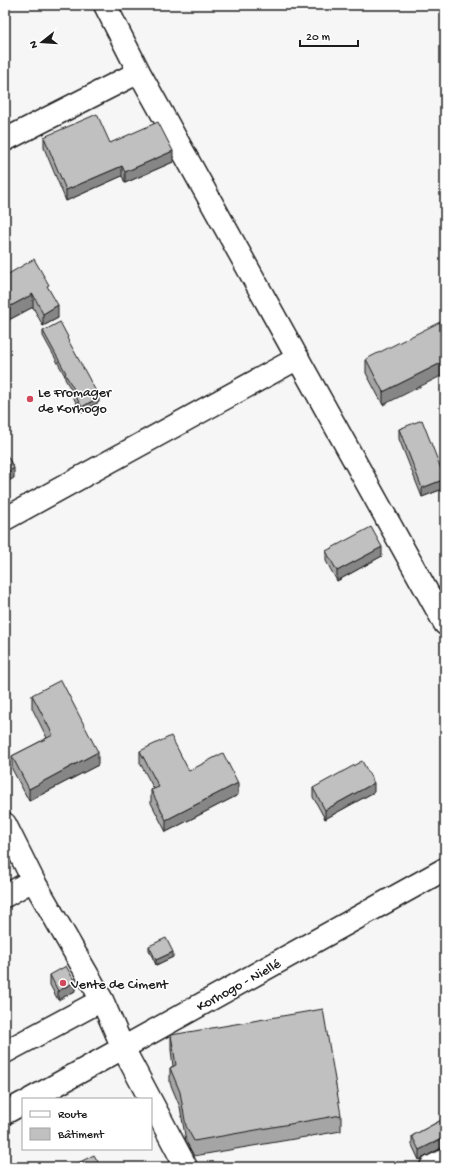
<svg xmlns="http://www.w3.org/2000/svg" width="450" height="1172" viewBox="0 0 450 1172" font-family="'Gochi Hand',sans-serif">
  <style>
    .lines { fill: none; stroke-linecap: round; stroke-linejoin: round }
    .street-casing { stroke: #1c1c1c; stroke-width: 25 }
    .primary-casing { stroke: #1c1c1c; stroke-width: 25 }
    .street { stroke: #fff; stroke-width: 22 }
    .primary { stroke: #fff; stroke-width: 22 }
    .wall { fill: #a5a5a5; stroke: #1c1c1c }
    .shaded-wall { fill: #868686; stroke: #1c1c1c }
    .building { fill: #c0c0c0; stroke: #1c1c1c }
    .poi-dot { fill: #d1495b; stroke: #fff; stroke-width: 1.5 }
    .labels { text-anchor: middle; stroke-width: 3; stroke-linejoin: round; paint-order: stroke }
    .poi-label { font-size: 14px; fill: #1c1c1c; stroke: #fff; text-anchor: start }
    .street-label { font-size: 14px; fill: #1c1c1c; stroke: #fff }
  </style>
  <rect width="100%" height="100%" fill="#f6f6f6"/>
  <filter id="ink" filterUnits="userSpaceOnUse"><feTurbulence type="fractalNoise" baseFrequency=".025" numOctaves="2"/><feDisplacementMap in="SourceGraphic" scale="8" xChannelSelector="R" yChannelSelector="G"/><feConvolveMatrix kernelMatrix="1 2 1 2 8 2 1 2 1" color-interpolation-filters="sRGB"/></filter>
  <g filter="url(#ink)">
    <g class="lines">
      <defs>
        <path id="street" d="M105 5 139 72 445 624
          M5 140 139 72
          M5 519 298 358
          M5 824 33 880 102 1000 123 1048 150 1099
          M5 896 33 880
          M5 1052 102 1000
          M151 1101 186 1167
          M431 1167 445 1160"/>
        <path id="primary" d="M31 1099 445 869
          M5 1113 23 1103"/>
      </defs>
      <use href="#street" class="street-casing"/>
      <use href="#primary" class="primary-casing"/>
      <use href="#street" class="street"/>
      <use href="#primary" class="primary"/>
    </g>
    <path class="wall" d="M44 137 110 143 173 162 125 183 122 176 66 201 44 148Z
      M5 276 49 289 58 318 43 326 33 307 5 322Z
      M43 331 68 341 99 402 82 412 73 397V393L65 379V376L43 336Z
      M445 333 383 405 366 373V359Z
      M399 429 445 488 422 497 399 439Z
      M326 551 382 556 337 581 326 561Z
      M32 695 98 765 29 801 12 769V756L47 738 32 708Z
      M140 751 189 771 238 795 166 832 151 803V790L154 789 140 763Z
      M313 788 374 792 325 819 313 797Z
      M149 946 173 957 156 965 149 950Z
      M50 975 75 991 58 1000 50 985Z
      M171 1035 341 1115V1131L194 1156 186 1141 180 1107 170 1083V1068L173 1066 171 1050Z
      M445 1118V1146L419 1160 412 1145V1136Z"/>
    <path class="shaded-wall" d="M173 151V162L125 183V172Z
      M122 166V176L66 201V190Z
      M33 294V307L5 322V309Z
      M58 305V318L43 326V314Z
      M445 361V374L383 405V392Z
      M99 397V402L82 412V407Z
      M14 468V478L5 483V474Z
      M445 479V488L422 497V488Z
      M382 547V556L337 581V571Z
      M98 752V765L29 801V789Z
      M238 783V795L166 832V820Z
      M374 783V792L325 819V810Z
      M173 952V957L156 965V960Z
      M75 982V991L58 1000V991Z
      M445 1137V1146L419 1160V1150Z"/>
    <path class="building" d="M97 114 110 143 158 122 173 151 125 172 122 166 66 190 44 137Z
      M34 259 49 285 47 286 58 305 43 314 33 294 5 309V276Z
      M60 322 68 337 67 338 99 397 82 407 73 392 75 391 65 374 66 373 43 331Z
      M440 322 445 333V361L383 392 366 359Z
      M422 420 445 479 422 488 399 429Z
      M5 452 14 468 5 474Z
      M371 527 382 547 337 571 326 551Z
      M61 680 98 752 29 789 12 756 53 735 32 695Z
      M171 736 189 771 223 753 238 783 166 820 151 790 159 787 140 751Z
      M362 761 374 783 325 810 313 788Z
      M166 938 173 952 156 960 149 946Z
      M66 966 75 982 58 991 50 975Z
      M323 1009 341 1115 194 1141 186 1126 180 1092 170 1068 176 1065 171 1035Z
      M445 1118V1137L419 1150 412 1136Z
      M94 1155 101 1167H76L74 1165Z"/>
  </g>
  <g class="poi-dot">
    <circle cx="30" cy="399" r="4"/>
    <circle cx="63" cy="983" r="4"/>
  </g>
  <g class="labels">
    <g class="poi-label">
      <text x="38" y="396">Le Fromager<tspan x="38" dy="16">de Korhogo</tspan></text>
      <text x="71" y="988">Vente de Ciment</text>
    </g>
    <g class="street-label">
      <text transform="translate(238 984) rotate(-29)" y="5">Korhogo - Niellé</text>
    </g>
  </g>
  <rect width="450" height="1172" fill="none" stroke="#fff" stroke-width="20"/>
  <rect x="10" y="10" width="430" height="1152" fill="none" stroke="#1c1c1c" stroke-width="1.5" filter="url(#ink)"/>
  <rect x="22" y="1098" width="130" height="52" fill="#ffffff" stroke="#a4a4a4"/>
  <rect x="30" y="1111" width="20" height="6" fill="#ffffff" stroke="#a4a4a4"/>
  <text x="58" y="1118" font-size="12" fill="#1c1c1c">Route</text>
  <rect x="30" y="1128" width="20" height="12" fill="#c0c0c0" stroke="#a4a4a4"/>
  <text x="58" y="1138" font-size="12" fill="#1c1c1c">Bâtiment</text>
  <g transform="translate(42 42) rotate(253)" stroke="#ffffff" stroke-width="3" paint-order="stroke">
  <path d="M0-3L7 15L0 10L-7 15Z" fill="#1c1c1c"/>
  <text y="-6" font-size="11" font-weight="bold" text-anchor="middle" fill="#1c1c1c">N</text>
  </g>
  <path d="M300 40v6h58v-6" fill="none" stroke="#1c1c1c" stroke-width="2"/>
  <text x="306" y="40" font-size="12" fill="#1c1c1c" stroke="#ffffff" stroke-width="3" paint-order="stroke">20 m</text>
</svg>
